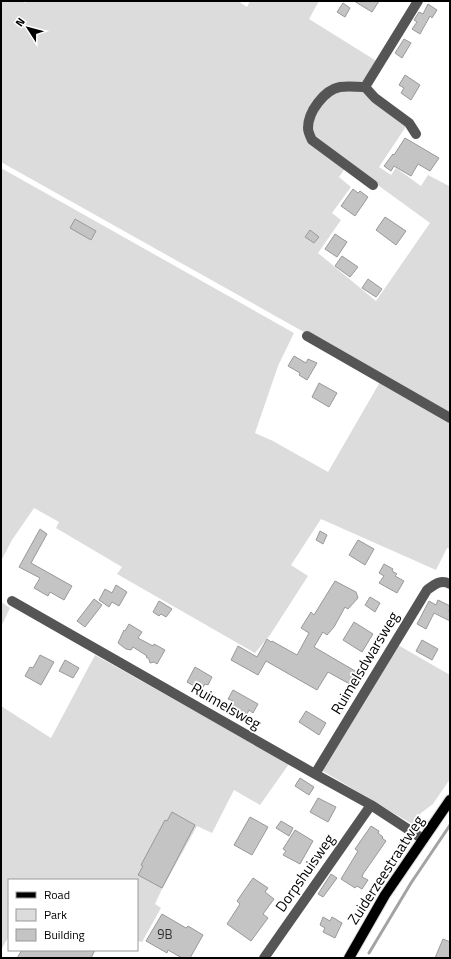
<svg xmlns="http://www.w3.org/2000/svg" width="451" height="959" viewBox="0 0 451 959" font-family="'Titillium Web',sans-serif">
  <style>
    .green { fill: #dcdcdc }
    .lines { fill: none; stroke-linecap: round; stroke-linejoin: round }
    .stream { stroke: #a3a3a3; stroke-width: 3 }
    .building { fill: #c4c4c4; stroke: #999 }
    .major-casing { stroke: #dbdbdb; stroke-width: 12 }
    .minor { stroke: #555; stroke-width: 10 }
    .major { stroke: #000; stroke-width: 10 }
    .labels { text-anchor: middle; stroke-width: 3.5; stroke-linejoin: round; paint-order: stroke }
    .number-label { font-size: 13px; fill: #313131 }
    .street-label { font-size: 15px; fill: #000; stroke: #fff }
  </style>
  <rect width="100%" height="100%" fill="#fff"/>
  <path class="green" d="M1 1H22L25 3 26 1H238L247 7 250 1H319L309 19 378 62 363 83C353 87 342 83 332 87 323 91 317 101 312 109 293 141 325 151 346 167L339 177 351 187 332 213 341 220 318 253 376 301 430 223 324 146C319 142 313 139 311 132 307 119 324 96 335 91 344 88 355 89 364 90L373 100 407 125 379 167 391 175 396 168 421 186 428 175 449 186 450 185V414L1 162Z
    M1 168 294 333 278 366 255 433 273 441 328 472 380 382 450 421V549L447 548 436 570 321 519 291 565 308 576 270 635 255 653 117 574 122 567 56 528 59 522 34 508 12 540 1 561Z
    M1 602 10 608 1 627Z
    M398 645 450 675V779L433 804 421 813 412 824 321 770Z
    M95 655 289 764 260 805 234 790 212 833 197 826 161 891 155 904 161 908 142 942 137 941V880H9V936L1 950V706L51 738Z"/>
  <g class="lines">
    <path class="stream" d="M369 953 411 883 450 825"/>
  </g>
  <path class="building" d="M354 1H379L372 12Z
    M343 3 350 8 345 17 337 12Z
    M428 4 437 10 432 18 430 16 420 34 412 29 417 22 414 20 419 12 423 14Z
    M404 39 411 43 402 58 395 53Z
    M405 75 420 85 411 100 401 93 404 88 399 85Z
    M405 138 439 158 430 171 418 164 411 176 394 166 391 171 384 166 393 154 394 155Z
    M353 189 358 193 360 191 368 197 355 216 341 206Z
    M385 217 406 231 396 245 376 230Z
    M75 219 96 231 91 240 70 228Z
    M310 230 319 237 314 243 305 237Z
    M335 234 347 242 337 257 325 249Z
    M342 256 358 267 350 277 335 266Z
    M368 279 382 289 376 297 362 288Z
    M294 356 306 363 308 359 317 363 307 380 299 375 300 373 288 366Z
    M319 383 337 393 329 407 312 397Z
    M40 529 47 534 31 563 72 586 64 600 50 592 48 596 34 588 40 578 19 567Z
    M320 531 327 535 323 544 316 540Z
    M358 540 374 549 365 565 349 555Z
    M384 564 393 569 392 571 397 574 395 576 404 581 397 593 379 583 384 576 379 573Z
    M335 581 356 592 358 598 348 609 345 607 334 627 327 635 323 632 314 647 362 675 355 687 328 672 317 690 266 661 258 675 231 660 238 646 257 657 267 639 271 642 272 641 297 655 309 633 301 628 311 612 314 615Z
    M116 585 127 592 119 606 112 602 109 607 99 600 105 589 112 593Z
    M370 597 380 603 375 612 365 605Z
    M94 599 102 605 85 627 77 621Z
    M438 600 450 606 449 612 450 613V621L434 613 426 629 417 624 429 601 436 605Z
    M159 601 172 609 166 617 161 614 159 616 153 612Z
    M354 622 373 634 362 652 343 640Z
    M129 624 142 632 138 638 153 646 154 644 165 650 157 664 154 662 150 663 149 659 146 657 147 656 133 647 131 650 126 649 118 643 124 630 125 631Z
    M422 640 438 649 432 660 416 651Z
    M40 655 54 662 41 685 25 676 30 667 33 668Z
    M65 660 79 668 73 678 59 671Z
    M195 667 212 677 208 685 205 684 201 690 187 682Z
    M233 690 258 704 253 713 249 710 246 716 244 714 243 716 231 709 232 707 230 706 233 701 228 699Z
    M306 711 326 723 319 735 299 722Z
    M300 778 314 787 309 795 295 786Z
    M318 798 336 807 328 822 310 812Z
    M172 812 195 825 162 888 138 875 143 866 141 865 165 820 167 821Z
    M250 817 268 827 252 855 234 845Z
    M281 821 293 828 289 836 276 828Z
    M371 826 379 831 378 833 383 837 382 838 386 841 363 874 362 877 368 880 362 889 357 886 355 888 341 879 358 851 355 849Z
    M295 830 313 841 300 864 283 855 286 851 283 849Z
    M331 874 337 878 323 897 318 894Z
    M253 878 268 888 265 892 274 899 263 914 268 918 251 941 227 924 240 904 237 901Z
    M162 914 186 928 188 926 203 935 190 958H182L168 950 167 953 146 941Z
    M323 917 330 921 332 917 342 923 335 938 323 932 325 928 320 925Z
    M443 939 450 942V958H435Z
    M22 950H95L91 958H17Z"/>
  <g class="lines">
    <defs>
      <path id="major" d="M349 958 385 895 450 800"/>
    </defs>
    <use href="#major" class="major-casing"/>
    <path class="minor" d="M365 87C357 87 348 86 340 87 324 90 308 112 308 128 308 132 310 136 312 140L373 185
      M365 87 418 1
      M365 87 375 98 409 123 416 134
      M307 336 450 418
      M12 601 315 774 371 805 423 839
      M315 774 427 590C435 584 441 579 450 584
      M264 958 371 805"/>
    <use href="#major" class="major"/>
  </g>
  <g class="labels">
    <g class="number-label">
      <text x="165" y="939">9B</text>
    </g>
    <g class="street-label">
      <text transform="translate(365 663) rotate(-59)" y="5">Ruimelsdwarsweg</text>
      <text transform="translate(226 706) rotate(30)" y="5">Ruimelsweg</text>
      <text transform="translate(386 870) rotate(-57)" y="5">Zuiderzeestraatweg</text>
      <text transform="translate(305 873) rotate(-55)" y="5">Dorpshuisweg</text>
    </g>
  </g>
  <rect width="451" height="959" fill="none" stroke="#000000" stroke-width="4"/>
  <rect x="8" y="879" width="130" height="72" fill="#ffffff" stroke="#999999"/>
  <rect x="16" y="892" width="20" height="6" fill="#000000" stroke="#999999"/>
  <text x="44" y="899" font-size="12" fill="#000000">Road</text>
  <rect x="16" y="909" width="20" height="12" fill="#dcdcdc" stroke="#999999"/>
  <text x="44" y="919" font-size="12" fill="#000000">Park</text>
  <rect x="16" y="929" width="20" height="12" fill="#c4c4c4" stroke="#999999"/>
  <text x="44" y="939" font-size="12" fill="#000000">Building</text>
  <g transform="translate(28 28) rotate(306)" stroke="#ffffff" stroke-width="3" paint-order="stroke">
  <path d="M0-3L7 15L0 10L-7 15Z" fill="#000000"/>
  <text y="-6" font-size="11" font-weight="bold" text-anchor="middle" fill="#000000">N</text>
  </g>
</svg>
